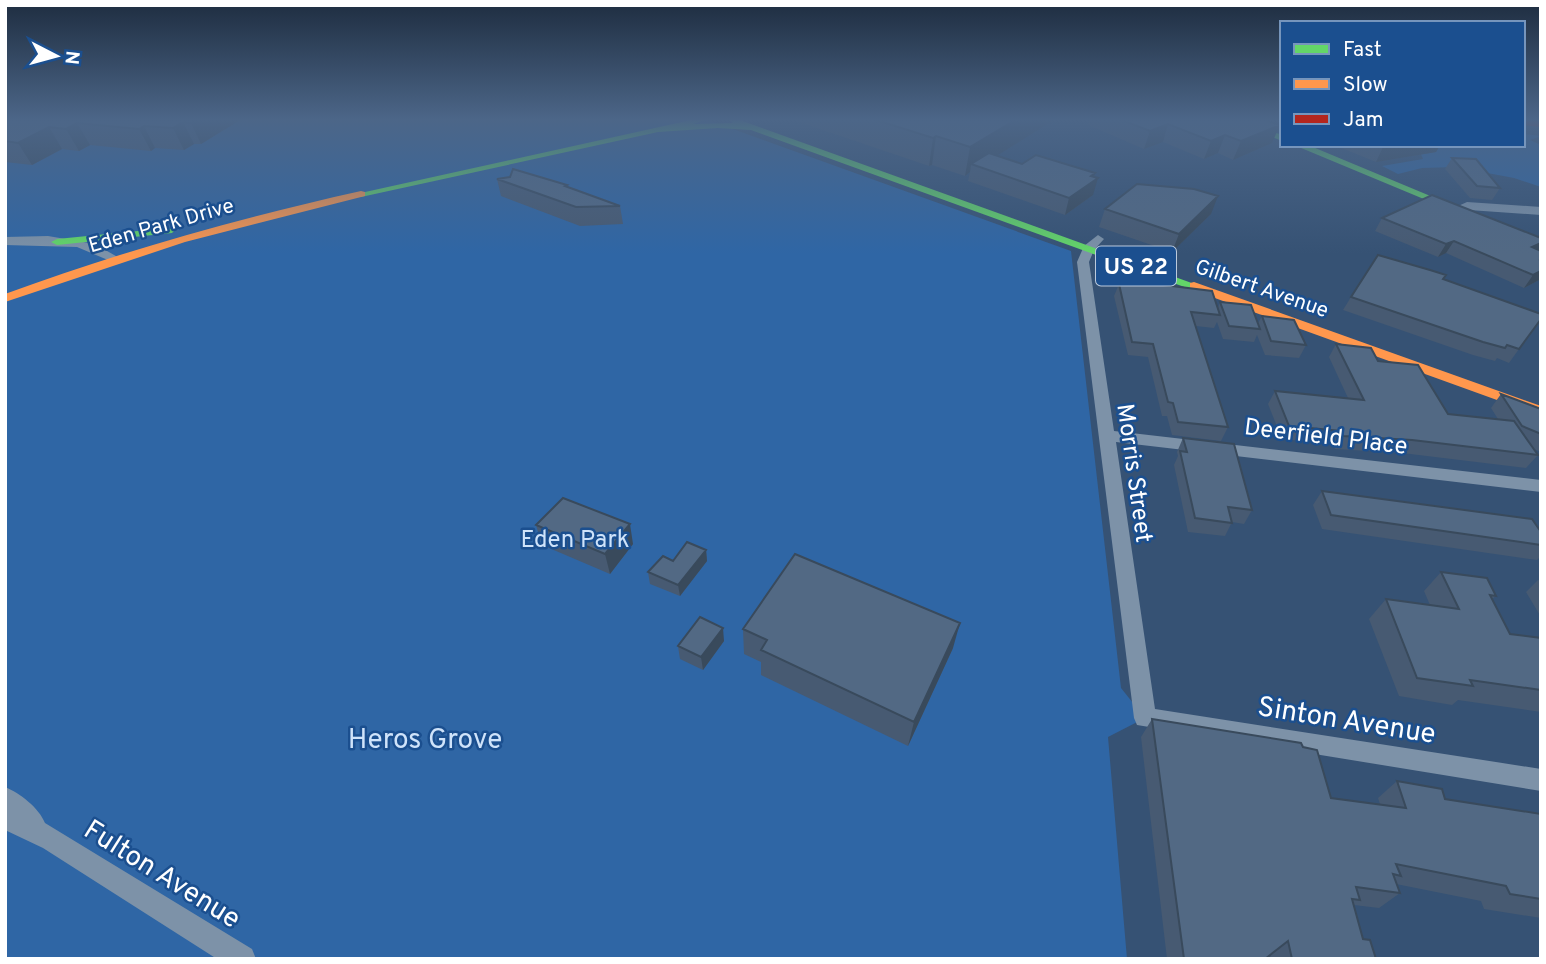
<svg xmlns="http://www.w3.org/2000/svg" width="1546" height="964" viewBox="0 0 1546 964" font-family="Overpass,sans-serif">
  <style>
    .green { fill: #2f66a5 }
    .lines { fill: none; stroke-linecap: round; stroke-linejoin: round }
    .street { fill: #7d92a8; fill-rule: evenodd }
    .fast { fill: #63d668; fill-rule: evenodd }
    .slow { fill: #ff974d; fill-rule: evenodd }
    .jam { fill: #b3261e; fill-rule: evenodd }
    .wall { fill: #475a72 }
    .shaded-wall { fill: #394a5c }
    .building { fill: #526984; stroke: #394a5c; stroke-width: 2 }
    .labels { text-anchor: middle; stroke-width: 5; stroke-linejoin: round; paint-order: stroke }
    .far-street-label { font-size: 21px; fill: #fff; stroke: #1b4f8f }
    .shield { fill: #1b4f8f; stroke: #bbcadd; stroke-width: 2 }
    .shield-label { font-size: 23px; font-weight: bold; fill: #fff }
    .street-label { font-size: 24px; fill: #fff; stroke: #1b4f8f }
    .park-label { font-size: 24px; fill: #cfe3fa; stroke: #1b4f8f }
    .near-street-label { font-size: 28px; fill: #fff; stroke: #1b4f8f }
    .near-park-label { font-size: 28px; fill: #cfe3fa; stroke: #1b4f8f }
  </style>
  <rect width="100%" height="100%" fill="#365274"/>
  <path class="green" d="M5 120H708L1071 251 1121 688 1145 718 1108 737 1127 959H5Z
    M1523 134 1541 136 1530 140 1541 145V187L1514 178 1455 167 1422 168 1398 174 1382 166 1423 159 1417 145H1523Z"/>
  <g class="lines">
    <path class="street" d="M1467 202 1541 207V215L1469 210 1456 213V207Z
      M1098 235 1104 239 1094 250 1089 262 1114 431 1541 480V492L1116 442 1155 709 1541 769V791L1137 725 1134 718 1077 262 1084 246Z
      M48 236 95 244 121 259 115 263 77 247 5 245V237Z
      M5 787C20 793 39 808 45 823L252 949 256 959H217L43 848 5 830Z"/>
    <path class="fast" d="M691 120H705L693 124 733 123 729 120H740L1200 286 1194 290 1190 289 751 130 718 128 658 132 361 197 356 194Z
      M1231 120H1242L1282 135V141Z
      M1294 145H1308L1464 210 1455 212Z
      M168 228 174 231 172 233 57 245 51 242 57 239Z"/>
    <path class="slow" d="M361 191 365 192V196L185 242 5 302V294C122 251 240 218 361 191Z
      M1194 282 1541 406V416L1190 289V283Z"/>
    <path class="jam" d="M1523 120 1541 121V127L1523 125Z"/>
  </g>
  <path class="wall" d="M5 120H240L201 144H194L184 150 155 148 151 151 90 145 79 151 62 149 32 165 5 162Z
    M793 120H1054L996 156 1022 164 1094 177 1093 195 1065 215 968 181 970 172 965 176 932 165 929 166Z
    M1090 120H1265L1272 143 1233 160 1218 153 1204 159 1163 142 1144 149 1088 125Z
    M1334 145H1440L1436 152 1376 162Z
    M1452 158 1500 188 1492 200 1470 198 1445 169Z
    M497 179 567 187 620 206 623 224 580 226 501 196Z
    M1105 209 1211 214 1172 252 1099 227Z
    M1382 218 1539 250 1541 251V279L1524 288 1446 253 1438 257 1375 231Z
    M1443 279 1519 349 1509 363 1497 358 1495 361 1473 355 1343 310 1351 297Z
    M1123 280 1218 308 1220 302 1258 323 1262 316 1306 345 1299 358 1265 355 1257 335 1254 342 1223 339 1217 322 1214 328 1196 326 1228 427 1221 441 1172 435 1167 416H1162L1148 357 1128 355 1114 296 1119 284H1121Z
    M1336 344 1378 361 1448 414 1498 419 1491 408 1501 394 1541 409V452L1534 449 1538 455 1526 468 1402 453 1335 449 1333 444 1282 439 1268 404 1275 391 1348 398 1329 357Z
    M1183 438 1252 510 1244 524 1232 522 1225 536 1188 532 1174 465 1178 456 1177 452Z
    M1322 491 1541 532V556L1537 560 1322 529 1313 505Z
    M536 525 633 544 610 574 542 545Z
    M706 550 707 561 680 596 650 584 648 572 673 561Z
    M1441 572 1496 596 1492 599 1510 634 1541 638V712L1458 700 1452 705 1399 696 1369 619 1386 599 1430 605 1424 591Z
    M1538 580 1541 581V617L1526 592Z
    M743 629 953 648 908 746 761 675V662L744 654Z
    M724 641 703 670 680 659 678 646Z
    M1152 719 1303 747 1331 798 1380 804 1378 798 1397 781 1445 799 1541 814V918L1484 909 1481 901 1396 884 1400 893 1379 908 1354 905 1363 939 1376 959H1271L1270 955 1265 959H1167L1141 737Z"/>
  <path class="shaded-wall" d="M196 120H240L201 144 191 123Z
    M1015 120H1054L979 167 971 164 970 172 965 176 970 147Z
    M183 122 194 144 184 150 173 128Z
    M77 123 90 145 79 151 66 129Z
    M1168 124 1163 142 1144 149 1150 131Z
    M1280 125 1272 143 1233 160 1241 141Z
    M144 126 155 148 151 151 139 129Z
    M49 127 62 149 32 165 18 143Z
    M1225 135 1218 153 1204 159 1211 141Z
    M936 136 932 165 929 166 933 138Z
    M1384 145H1440L1436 152 1376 162Z
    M1095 173 1093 181 1098 178 1093 195 1065 215 1069 198Z
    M1218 196 1211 214 1172 252 1179 234Z
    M1454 241 1446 253 1438 257 1446 244Z
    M1541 243V248L1537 253 1532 247Z
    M1541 271V279L1524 288 1533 275Z
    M630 524 633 544 610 574 605 554Z
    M706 550 707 561 680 596 678 585Z
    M960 623 953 648 908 746 914 722Z
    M723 628 724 641 703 670 701 657Z"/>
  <path class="building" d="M5 120H196L191 123 183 122 173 128 144 126 139 129 77 123 66 129 49 127 18 143 5 141Z
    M876 120H1015L970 147 936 136 933 138Z
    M1122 120H1265L1280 125 1241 141 1225 135 1211 141 1168 124 1150 131Z
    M989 153 1022 164 1036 155 1095 173 1091 176 1098 178 1069 198 971 164Z
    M1452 158 1476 159 1500 188 1477 186Z
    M513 169 567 185 565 186 620 206 576 207 497 179 510 177Z
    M1137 184 1194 189 1218 196 1179 234 1105 209Z
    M1432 195 1541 238V243L1532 247 1541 251V259L1540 260 1541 261V271L1533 275 1454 241 1446 244 1382 218Z
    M1378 255 1430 270 1446 275 1443 279 1541 314V319L1519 349 1507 345 1505 348 1483 342 1351 297Z
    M1123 280 1212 291 1220 315 1191 312 1228 427 1178 422 1173 403 1168 402 1153 344 1132 342 1119 284H1123Z
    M1220 302 1251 305 1260 329 1229 326Z
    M1262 316 1294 320 1306 345 1271 341Z
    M1336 344 1371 348 1378 361 1418 365 1448 414 1514 421 1538 455 1412 440 1343 436 1341 431 1289 426 1275 391 1364 400Z
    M1501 394 1541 409V434L1522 426Z
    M1183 438 1234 444 1252 510 1228 507 1232 523 1195 518 1180 451 1187 452Z
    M1322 491 1532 519 1541 532V545L1331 515Z
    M563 498 630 524 605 554 536 525Z
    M687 542 706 550 678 585 648 572 663 556 673 561Z
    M795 554 960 623 914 722 761 650 767 640 743 629Z
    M1441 572 1487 578 1496 596 1490 595 1510 634 1541 638V690L1470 680 1473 686 1417 678 1386 599 1459 609Z
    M700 617 723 628 701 657 678 646Z
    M1152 719 1301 743 1303 747 1317 750 1331 798 1406 808 1397 781 1442 789 1445 799 1541 814V899L1510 894 1506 886 1396 864 1401 876 1393 874 1400 893 1356 887 1360 900 1352 899 1363 939 1370 940 1376 959H1292L1288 941 1265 959H1184Z"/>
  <linearGradient id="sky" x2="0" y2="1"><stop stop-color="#1e2d40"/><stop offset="0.47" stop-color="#4c6688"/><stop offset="1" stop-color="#4c6688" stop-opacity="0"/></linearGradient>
  <rect width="1546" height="254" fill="url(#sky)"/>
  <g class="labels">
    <g class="far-street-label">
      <text transform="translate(161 225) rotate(-16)" y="7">Eden Park Drive</text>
      <text transform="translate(1262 288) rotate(19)" y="7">Gilbert Avenue</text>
    </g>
    <rect class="shield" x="1096" y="246.5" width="80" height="39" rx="5"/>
    <g class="shield-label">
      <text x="1136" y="274">US 22</text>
    </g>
    <g class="street-label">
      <text transform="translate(1326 436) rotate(7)" y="8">Deerfield Place</text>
      <text transform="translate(1135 473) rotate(82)" y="8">Morris Street</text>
    </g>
    <g class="park-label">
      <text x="575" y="547">Eden Park</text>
    </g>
    <g class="near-street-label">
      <text transform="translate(1347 719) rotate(9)" y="10">Sinton Avenue</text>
      <text transform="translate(163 873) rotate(32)" y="10">Fulton Avenue</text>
    </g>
    <g class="near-park-label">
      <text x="425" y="748">Heros Grove</text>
    </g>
  </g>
  <rect width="1546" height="964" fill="none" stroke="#ffffff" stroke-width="14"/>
  <rect x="1280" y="21" width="245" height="126" fill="#1b4f8f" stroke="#7695bc" stroke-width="2"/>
  <rect x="1294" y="44" width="35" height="10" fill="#63d668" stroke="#7695bc" stroke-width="2"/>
  <text x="1343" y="56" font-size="21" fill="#ffffff">Fast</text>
  <rect x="1294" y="79" width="35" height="10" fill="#ff974d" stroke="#7695bc" stroke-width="2"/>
  <text x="1343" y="91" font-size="21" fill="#ffffff">Slow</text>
  <rect x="1294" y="114" width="35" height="10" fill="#b3261e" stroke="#7695bc" stroke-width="2"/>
  <text x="1343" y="126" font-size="21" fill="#ffffff">Jam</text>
  <g transform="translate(56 56) rotate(96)" stroke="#1b4f8f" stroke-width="5" paint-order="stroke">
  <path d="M0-5L12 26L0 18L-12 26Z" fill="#ffffff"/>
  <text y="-10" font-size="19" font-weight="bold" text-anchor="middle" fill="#ffffff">N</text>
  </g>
</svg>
